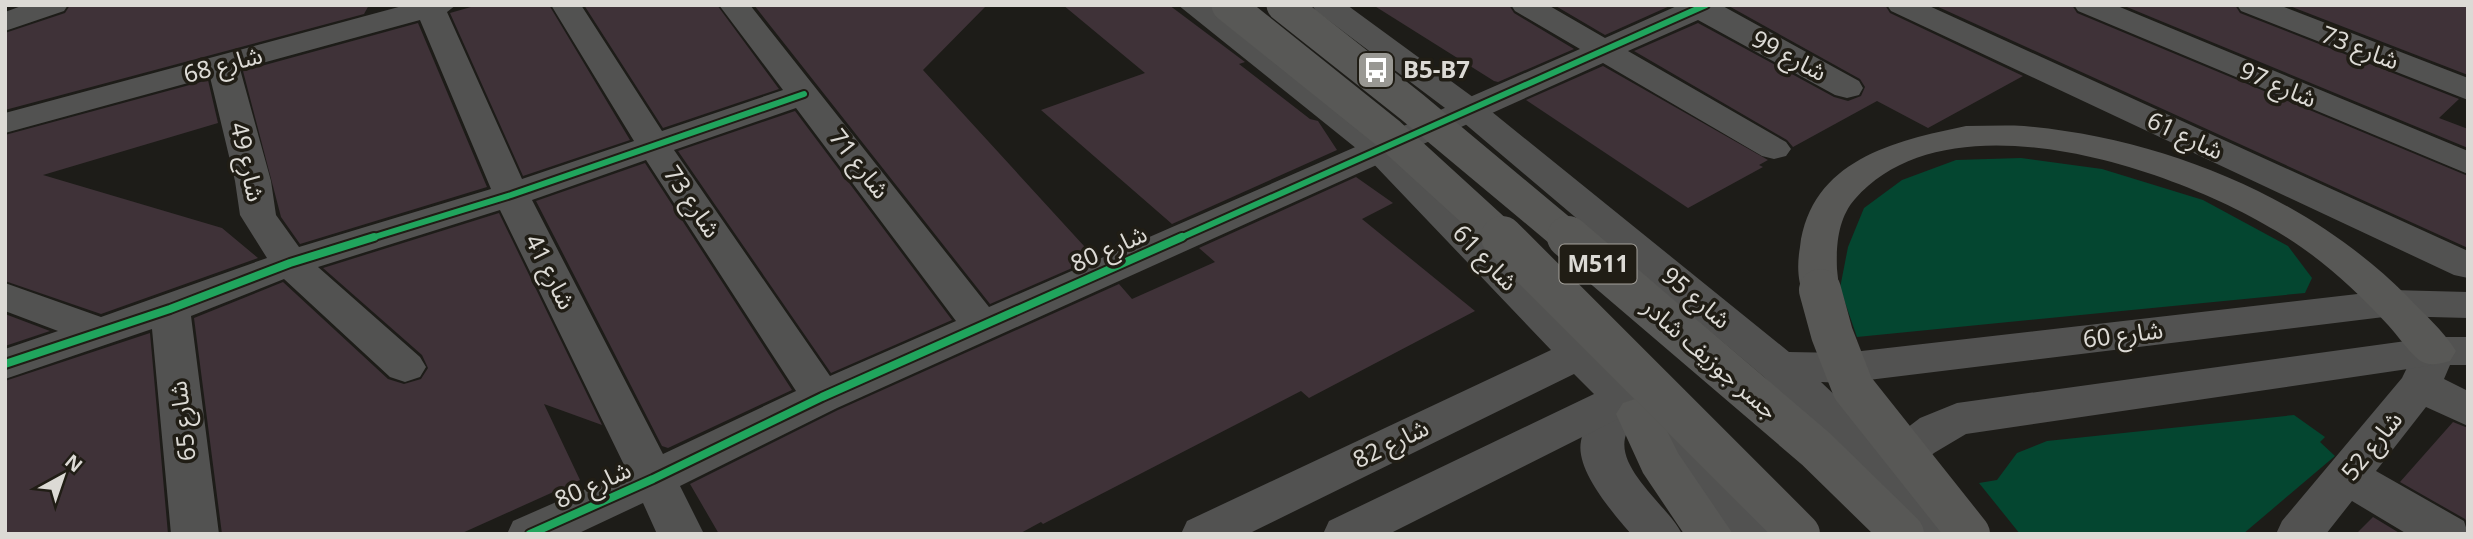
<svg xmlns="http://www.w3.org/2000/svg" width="2473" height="539" viewBox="0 0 2473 539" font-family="'Noto Sans','Noto Sans Arabic',sans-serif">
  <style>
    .green { fill: #044630 }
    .building { fill: #3f3238 }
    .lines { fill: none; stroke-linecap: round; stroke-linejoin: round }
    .minor { fill: #525251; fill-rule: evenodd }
    .tertiary { fill: #525251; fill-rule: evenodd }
    .motorway { fill: #585856; fill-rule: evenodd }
    .motorway-bridge-far1 { stroke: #585856; stroke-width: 33 }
    .motorway-bridge { stroke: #585856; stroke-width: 42 }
    .cycleway-far1-casing { stroke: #201d15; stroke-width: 10 }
    .cycleway-casing { stroke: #201d15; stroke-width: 12 }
    .cycleway-far1 { stroke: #20a55d; stroke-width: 6 }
    .cycleway { stroke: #20a55d; stroke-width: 8 }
    .labels { text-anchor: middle; stroke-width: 7; stroke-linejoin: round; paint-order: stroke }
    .shield { fill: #201d15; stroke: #a4a19b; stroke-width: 2 }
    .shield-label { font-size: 23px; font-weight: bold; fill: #dcdad5 }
    .street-label { font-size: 24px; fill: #dcdad5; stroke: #201d15 }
    .poi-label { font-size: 24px; font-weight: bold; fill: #dcdad5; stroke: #201d15; text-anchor: start }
  </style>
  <rect width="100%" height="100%" fill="#1d1c18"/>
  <path class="green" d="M2021 158 2102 169 2203 200 2288 246 2312 278 2305 293 1857 337 1840 288 1848 247 1864 208 1902 180 1956 160Z
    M2294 415 2325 437 2320 442 2335 456 2243 534H2020L1979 483 1997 480 2017 453 2047 441Z"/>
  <path class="building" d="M70 5H369L364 14 5 110V33L65 13Z
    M478 5H549L630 140 523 176 450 13Z
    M584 5H717L779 89 663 128Z
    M754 5H987L923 70 1095 258 990 304Z
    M1063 5H1169L1245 62 1239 64 1310 119 1318 121 1337 150 1172 224 1041 110 1145 73Z
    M1373 5H1509L1514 13 1574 49 1498 82 1494 81Z
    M1554 5H1672L1605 35Z
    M1727 5H1885L1890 13 2023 76 1928 128 1877 101 1793 147 1787 140 1634 51 1698 23 1834 97 1848 101 1861 96 1865 87 1860 79Z
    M1934 5H2072L2077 13 2468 176V248Z
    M2122 5H2235L2240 13 2459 99 2439 118 2468 129V148Z
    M2287 5H2468V75Z
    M418 23 487 187 300 244 281 217 243 71Z
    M1603 66 1768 160 1759 165 1763 167 1688 208 1526 100Z
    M208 80 218 123 43 175 222 228 258 258 101 314 5 281V135Z
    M795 111 952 320 831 373 678 151Z
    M645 163 792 390 668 448 662 446 536 201Z
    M1356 177 1393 203 1362 219 1475 311 1309 398 1301 391 1043 524 1041 522 1019 534H719L690 484 838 410 1119 284 1132 299 1215 262 1199 248Z
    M499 213 602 425 544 404 580 480 460 534H222L194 318 283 282 388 379 404 384 421 379 428 368 422 355 323 268Z
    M5 314 50 331 5 346Z
    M150 333 168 534H5V381Z
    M2453 422 2468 428V524L2465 519 2400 482Z
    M2373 517 2401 534H2356Z"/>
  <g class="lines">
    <path class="minor" d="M24 5H68L64 11 5 31V12Z
      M406 5H456L447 12 522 179 634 141 551 5H581L662 131 783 90 719 5H750L989 307 1580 49 1515 11 1511 5H1548L1605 38 1679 5H1721L1859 81 1863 88 1859 95 1847 98 1835 95 1698 20 1628 51 1786 142 1791 149 1786 156 1774 159 1762 156 1603 63 837 408 680 486 704 534H657L643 503 577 534H507L513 521 627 471 500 210 318 267 420 357 426 367 420 377 405 382 390 377 284 279 191 316 219 534H171L152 329 5 379V349L58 331 5 311V283L101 317 267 258 240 215 235 181 210 77 5 133V113ZM420 20 491 189 299 247 276 215 271 181 240 69ZM796 108 956 321 830 376 674 150ZM646 160 796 391 663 454 532 200Z
      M2074 5H2115L2468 151V174L2078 11Z
      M2237 5H2279L2468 78V100L2241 11Z
      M2435 337 2450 341 2456 351 2444 379 2468 391V426L2426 407 2376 471 2464 521 2468 534H2407L2352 501 2326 534H2276L2282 521 2402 378 2420 341Z
      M1623 383 1638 388 1644 399C1637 412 1629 424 1625 438 1618 471 1668 506 1682 534H1631C1613 513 1575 470 1581 441 1584 422 1598 404 1608 388Z"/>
    <path class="tertiary" d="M1178 5H1212L1391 143 1774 521 1780 534H1727L1618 419 1389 534H1323L1329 521 1594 394 1574 374 1248 534H1181L1187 521 1551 350 1367 157Z
      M1312 5H1347L1481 103 1789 352 1844 353 2392 290 2468 292V318L2392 316 1844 383 1821 382 1886 444 1920 418 1957 403 2435 337H2468V365H2435L1966 434 1934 453 1914 471 1966 521 1972 534H1919L1764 377 1457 117 1316 11Z
      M1887 5H1927L2468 251V278L2454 275 1891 11Z"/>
    <path class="motorway" d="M1966 126C1985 126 2005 125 2024 126 2163 138 2308 197 2406 295 2423 313 2443 330 2456 351L2450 361C2439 364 2429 367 2419 360 2408 351 2398 336 2388 325 2361 296 2333 269 2301 247 2200 176 1953 86 1855 199 1838 218 1836 246 1837 269 1838 282 1841 288 1834 299L1820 303 1806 299C1797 284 1797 264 1800 247 1811 160 1894 141 1966 126Z
      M1638 398 1653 403 1678 453 1733 534H1684L1643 473 1616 414 1623 403Z"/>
    <path class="motorway-bridge-far1" d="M1228 5 1389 134 1504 239
      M1283 5 1412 107 1570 239"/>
    <path class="motorway-bridge" d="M1502 237 1799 534
      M1568 237 1816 449 1903 534
      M1820 290 1832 334 1853 388 1969 534"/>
    <defs>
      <path id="cycleway-far1" d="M368 239 511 195 804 94
        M1178 239 1706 5"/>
      <path id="cycleway" d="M5 364 170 309 290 263 374 237
        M530 534 653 479 822 397 1182 237"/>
    </defs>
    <use href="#cycleway-far1" class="cycleway-far1-casing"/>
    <use href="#cycleway" class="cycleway-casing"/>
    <use href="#cycleway-far1" class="cycleway-far1"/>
    <use href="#cycleway" class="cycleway"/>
  </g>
  <defs>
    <symbol id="bus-square" viewBox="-11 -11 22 22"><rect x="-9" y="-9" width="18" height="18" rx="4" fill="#999893" stroke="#201d15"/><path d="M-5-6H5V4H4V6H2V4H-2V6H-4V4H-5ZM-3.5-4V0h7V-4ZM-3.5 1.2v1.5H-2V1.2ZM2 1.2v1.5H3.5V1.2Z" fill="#fff"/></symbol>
  </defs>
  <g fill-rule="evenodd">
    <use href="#bus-square" x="1354" y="48" width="44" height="44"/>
  </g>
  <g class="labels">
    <rect class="shield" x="1559.5" y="244.5" width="77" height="39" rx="5"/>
    <g class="shield-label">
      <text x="1598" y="272">M511</text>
    </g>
    <g class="street-label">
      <text transform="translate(2360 48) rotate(21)" y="8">شارع 73</text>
      <text transform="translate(1789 56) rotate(28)" y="8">شارع 99</text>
      <text transform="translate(223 65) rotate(-15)" y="8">شارع 68</text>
      <text transform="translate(2278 85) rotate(23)" y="8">شارع 97</text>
      <text transform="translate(2185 136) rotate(25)" y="8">شارع 61</text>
      <text transform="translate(247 162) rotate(77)" y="8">شارع 49</text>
      <text transform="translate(859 164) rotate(52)" y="8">شارع 71</text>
      <text transform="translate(692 202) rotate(56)" y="8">شارع 73</text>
      <text transform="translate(1109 249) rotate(-24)" y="8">شارع 80</text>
      <text transform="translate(1485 258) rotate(46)" y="8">شارع 61</text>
      <text transform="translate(550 272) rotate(63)" y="8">شارع 41</text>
      <text transform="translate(1696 298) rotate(40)" y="8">شارع 95</text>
      <text transform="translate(2123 335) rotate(-7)" y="8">شارع 60</text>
      <text transform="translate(1710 359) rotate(41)" y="8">جسر جوزيف شادر</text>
      <text transform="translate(183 421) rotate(-97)" y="8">شارع 65</text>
      <text transform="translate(1391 444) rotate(-26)" y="8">شارع 82</text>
      <text transform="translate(2372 446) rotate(-51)" y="8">شارع 52</text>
      <text transform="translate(593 485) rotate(-24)" y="8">شارع 80</text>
    </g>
    <g class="poi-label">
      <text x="1403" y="78">B5-B7</text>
    </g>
  </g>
  <rect width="2473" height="539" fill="none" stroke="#dcdad5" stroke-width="14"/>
  <g transform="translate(63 476) rotate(40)" stroke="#201d15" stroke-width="5" paint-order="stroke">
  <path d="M0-5L12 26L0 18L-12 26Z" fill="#dcdad5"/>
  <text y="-10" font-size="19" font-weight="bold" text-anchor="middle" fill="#dcdad5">N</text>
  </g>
</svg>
